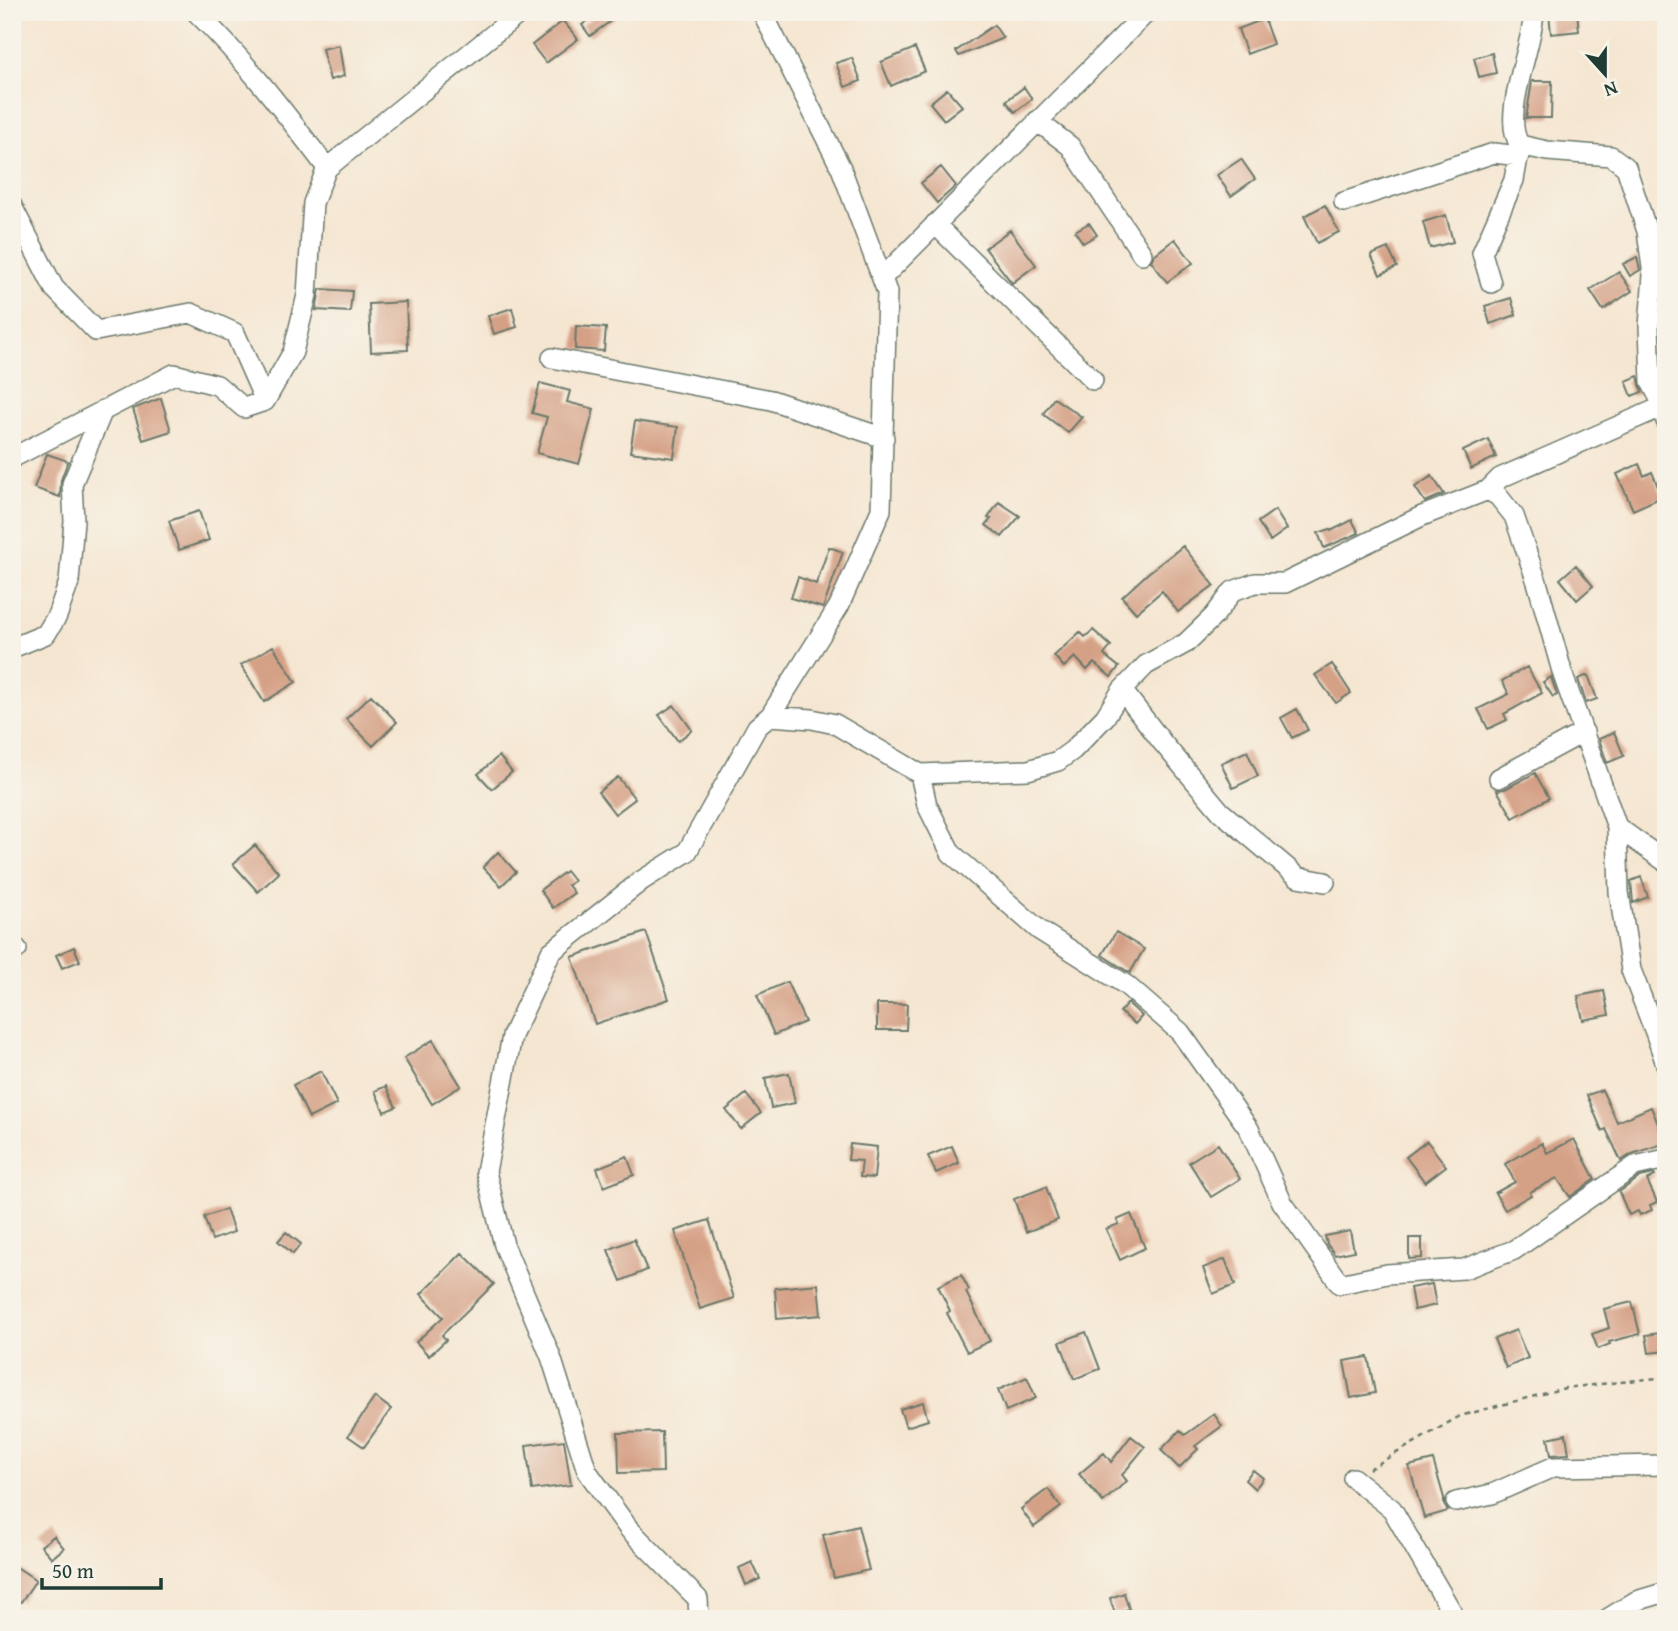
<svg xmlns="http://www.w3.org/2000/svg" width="1678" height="1631" viewBox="0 0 1678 1631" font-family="'Gentium Book Plus',serif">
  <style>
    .building { fill: #d5a186 }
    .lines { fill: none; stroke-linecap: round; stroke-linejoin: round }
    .minor-casing { stroke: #6a786b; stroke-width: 22 }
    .path { stroke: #6a786b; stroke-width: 2.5; stroke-dasharray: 5 5; stroke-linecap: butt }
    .minor { stroke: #fff; stroke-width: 19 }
  </style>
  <rect width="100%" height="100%" fill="#f7f3e8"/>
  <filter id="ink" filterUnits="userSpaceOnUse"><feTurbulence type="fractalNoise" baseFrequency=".0143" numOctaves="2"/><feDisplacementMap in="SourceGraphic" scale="14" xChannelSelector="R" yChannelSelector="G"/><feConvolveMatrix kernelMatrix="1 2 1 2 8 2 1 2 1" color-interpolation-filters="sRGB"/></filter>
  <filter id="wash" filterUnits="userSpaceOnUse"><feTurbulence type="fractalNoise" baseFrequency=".00686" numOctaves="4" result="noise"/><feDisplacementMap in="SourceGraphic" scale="28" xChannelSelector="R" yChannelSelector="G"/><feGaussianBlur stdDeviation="1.57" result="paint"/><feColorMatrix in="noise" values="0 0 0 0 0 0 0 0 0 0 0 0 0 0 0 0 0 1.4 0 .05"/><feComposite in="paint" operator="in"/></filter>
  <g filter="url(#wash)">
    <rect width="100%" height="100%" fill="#f5e6d1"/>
    <g id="blocks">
      <path class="building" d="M599 12H623L590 36 582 25Z
        M1549 12H1577L1579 31 1551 34Z
        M1264 19 1273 44 1247 54 1238 29Z
        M563 21 578 39 546 63 532 45Z
        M994 25 1003 38 959 56 956 51Z
        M339 45 344 76 330 80 322 49Z
        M915 48 925 71 891 86 881 62Z
        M1492 53 1496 73 1479 77 1474 58Z
        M852 58 861 81 845 87 836 63Z
        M1532 81H1552L1551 118H1526Z
        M1024 87 1032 99 1015 112 1006 101Z
        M947 89 962 106 944 120 930 103Z
        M1241 159 1255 179 1231 196 1217 175Z
        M941 167 956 186 937 203 921 183Z
        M1325 205 1339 232 1317 243 1304 216Z
        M1446 215 1453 242 1430 248 1423 222Z
        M1089 223 1097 235 1083 243 1075 231Z
        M1010 230 1036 265 1012 283 985 248Z
        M1175 239 1193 263 1167 282 1151 261 1154 255Z
        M1388 248 1397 267 1380 275 1371 255Z
        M1637 257 1640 270 1630 276 1623 264Z
        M1619 272 1632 291 1603 310 1590 290Z
        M320 289 352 291 350 312 316 310Z
        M1511 298 1516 315 1490 324 1485 306Z
        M406 302 408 350 371 352 369 304Z
        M512 308 517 327 494 334 488 316Z
        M576 326 606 328 604 351 575 349Z
        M1638 376 1642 392 1632 396 1626 381Z
        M540 383 570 391 567 402 594 409 579 464 537 453 547 417 532 413Z
        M161 398 171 431 143 440 133 409Z
        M1054 398 1082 417 1068 433 1043 414Z
        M635 421 678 427 674 458 630 452Z
        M1488 439 1496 457 1471 469 1463 451Z
        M47 454 68 461 61 480 60 497 34 488Z
        M1639 464 1644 476 1652 472 1662 497 1633 510 1617 474Z
        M1432 476 1444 494 1425 502 1415 487Z
        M999 502 1020 516 1002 537 986 525 991 519 988 518Z
        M1275 510 1287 529 1270 541 1258 522Z
        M199 511 209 540 179 550 169 521Z
        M1352 520 1359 533 1324 548 1318 533 1330 529 1331 531Z
        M1183 546 1214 585 1178 612 1162 591 1136 613 1122 597 1148 573Z
        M829 547 843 552 823 608 791 598 798 577 816 584Z
        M1576 565 1593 586 1577 600 1560 579Z
        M1093 630 1111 646 1104 655 1119 667 1111 677 1094 663 1087 670 1075 657 1064 667 1054 656 1080 632 1085 637Z
        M273 646 296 682 264 702 241 665Z
        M1332 664 1351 693 1336 703 1315 675Z
        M1527 667 1542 693 1504 714 1507 720 1488 729 1478 709 1509 694 1502 681Z
        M1588 675 1597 699 1586 703 1578 679Z
        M1551 677 1557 695 1553 697 1543 682Z
        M371 695 397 722 373 746 346 719Z
        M674 705 692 730 678 741 659 715Z
        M1297 709 1308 730 1292 738 1281 718Z
        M1614 732 1624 756 1607 763 1599 739Z
        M1247 751 1258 776 1233 788 1221 763Z
        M499 756 512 772 492 789 478 774Z
        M1535 773 1549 798 1513 818 1497 790 1505 789Z
        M618 777 635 799 615 814 598 792Z
        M255 845 279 873 258 892 233 864Z
        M498 852 516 872 501 886 483 867Z
        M566 871 574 881 568 885 574 893 553 908 540 890Z
        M1641 877 1648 897 1633 903 1631 881Z
        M646 932 669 999 595 1024 572 957Z
        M1116 932 1144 949 1130 973 1102 955Z
        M74 947 80 961 62 968 56 955Z
        M787 982 805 1022 774 1035 757 995Z
        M1604 991 1609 1015 1583 1020 1578 996Z
        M1128 1003 1142 1016 1135 1024 1120 1012Z
        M877 1004H907L906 1030H877Z
        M433 1040 461 1086 432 1104 404 1058Z
        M321 1071 337 1104 309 1118 293 1085Z
        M789 1073 795 1103 771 1108 765 1078Z
        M386 1086 396 1107 384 1112 375 1091Z
        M1602 1090 1617 1122 1651 1107 1666 1143 1632 1154 1621 1161 1606 1129 1602 1131 1587 1095Z
        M746 1094 761 1113 741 1129 726 1110Z
        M1574 1139 1595 1179 1570 1197 1557 1178 1530 1192 1531 1195 1505 1210 1495 1193 1515 1182 1505 1164 1542 1143 1547 1153Z
        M1427 1141 1446 1166 1425 1182 1406 1157Z
        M850 1144 877 1147 874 1178 860 1177 862 1161 848 1160Z
        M1218 1144 1240 1179 1211 1197 1189 1162Z
        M952 1146 959 1163 936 1173 928 1156Z
        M627 1156 634 1175 604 1187 597 1168Z
        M1654 1174 1655 1176 1647 1180 1657 1202 1650 1205 1652 1210 1640 1215 1638 1211 1629 1215 1619 1192 1640 1177Z
        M1046 1187 1058 1220 1026 1232 1014 1199Z
        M226 1209 234 1232 212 1240 204 1217Z
        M1131 1214 1145 1248 1120 1260 1106 1229 1119 1224 1117 1220Z
        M709 1220 734 1298 700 1309 675 1231Z
        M1350 1231 1354 1251 1335 1255 1327 1244 1325 1236Z
        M286 1232 301 1244 293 1254 278 1241Z
        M1409 1238H1422V1258L1409 1259Z
        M634 1239 647 1270 621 1281 608 1250Z
        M462 1253 494 1284 442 1335 446 1340 429 1356 416 1342 443 1317 421 1294Z
        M1225 1259 1235 1285 1213 1294 1203 1268Z
        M961 1275 969 1290 966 1292 990 1341 967 1352 947 1313 950 1311 938 1286Z
        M818 1284 821 1315 777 1319 775 1288Z
        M1432 1284 1436 1305 1414 1310 1410 1288Z
        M1632 1302 1640 1334 1609 1342 1610 1344 1598 1349 1592 1334 1609 1328 1604 1309Z
        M1516 1330 1528 1358 1506 1368 1494 1339Z
        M1086 1332 1100 1369 1074 1379 1060 1342Z
        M1666 1332V1351L1649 1353 1646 1335Z
        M1368 1357 1375 1393 1351 1398 1344 1361Z
        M1027 1377 1036 1398 1006 1411 998 1390Z
        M375 1397 391 1409 364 1447 348 1436Z
        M923 1402 928 1420 906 1427 900 1409Z
        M1214 1414 1222 1426 1195 1446 1198 1449 1179 1468 1161 1450 1180 1430 1185 1435Z
        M662 1432 663 1472 619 1473 618 1433Z
        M1566 1434 1569 1454 1551 1455 1548 1438Z
        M1131 1436 1145 1447 1122 1475 1127 1481 1103 1502 1079 1474 1104 1453 1111 1462Z
        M564 1440 571 1485 532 1490 526 1445Z
        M1433 1460 1444 1498V1505L1448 1511 1424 1518 1409 1466Z
        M1253 1470 1263 1478 1255 1489 1245 1480Z
        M1048 1489 1061 1507 1034 1527 1021 1509Z
        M858 1526 869 1570 834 1578 823 1535Z
        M54 1536 64 1548 52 1558 41 1546Z
        M752 1562 760 1579 746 1585 739 1568Z
        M12 1564 36 1580 21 1602 12 1597Z
        M1124 1593 1129 1609 1115 1614 1110 1598Z"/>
    </g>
  </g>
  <g filter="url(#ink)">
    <use href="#blocks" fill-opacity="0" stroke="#6a786b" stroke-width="2"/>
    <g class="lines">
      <defs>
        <path id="minor" d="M196 12C245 60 286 114 327 168
          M1534 12C1533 46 1500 117 1520 145L1547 151 1611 156 1626 167 1647 231 1653 275 1649 326 1651 382 1663 405 1666 421
          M1037 121 1070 146 1142 254
          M1344 202 1494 153 1519 156
          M12 206 54 288 96 331 191 313 235 333 265 401
          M935 224 1093 380
          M882 278 1147 12
          M1491 283 1482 253 1514 180 1520 146
          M552 358 771 400 884 438
          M12 458 174 374 217 385 244 408 265 401 293 352 307 295 313 203 327 168 521 12
          M1488 490 1500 478 1666 405
          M12 648 46 634 57 616 69 582 74 521 72 484 103 410
          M1122 690 1162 742 1221 812 1298 877 1325 882
          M770 716 812 719 835 724 920 774 1028 770 1058 761 1073 750 1105 717 1122 690 1146 665 1186 643 1214 616 1233 591 1255 583H1285L1422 516 1488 490 1498 496 1514 516 1537 582 1563 675 1617 827 1619 892 1631 970 1655 1032 1666 1064
          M920 774 927 805 951 853 1039 930 1126 985 1180 1032 1249 1129 1282 1202 1340 1284 1387 1274 1464 1269 1514 1250 1635 1166 1666 1159
          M1499 778 1584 732
          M1617 827 1666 862
          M12 945 17 949
          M1353 1478 1392 1509 1456 1619
          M1456 1502 1492 1494 1553 1467 1666 1465
          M699 1619 698 1599 629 1529 587 1471 551 1357 504 1245 486 1172 512 1036 551 952 641 881 687 852 757 727 770 716 839 606 881 510 887 292 841 168 762 12
          M1607 1619 1636 1601 1666 1592"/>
      </defs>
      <use href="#minor" class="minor-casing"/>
      <path class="path" d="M1369 1469 1460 1416 1565 1388 1666 1377"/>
      <use href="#minor" class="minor"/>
    </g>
  </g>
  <rect width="1678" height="1631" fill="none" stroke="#f7f3e8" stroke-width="42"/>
  <g transform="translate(1605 74) rotate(159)" stroke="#f7f3e8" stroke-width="5" paint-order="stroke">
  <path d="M0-5L12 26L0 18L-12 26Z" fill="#1f3d34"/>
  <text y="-10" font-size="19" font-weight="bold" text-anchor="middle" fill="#1f3d34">N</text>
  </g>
  <path d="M42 1578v10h119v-10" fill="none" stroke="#1f3d34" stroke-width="3.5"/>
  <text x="52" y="1578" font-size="21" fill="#1f3d34" stroke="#f7f3e8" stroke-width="5" paint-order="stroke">50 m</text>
</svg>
